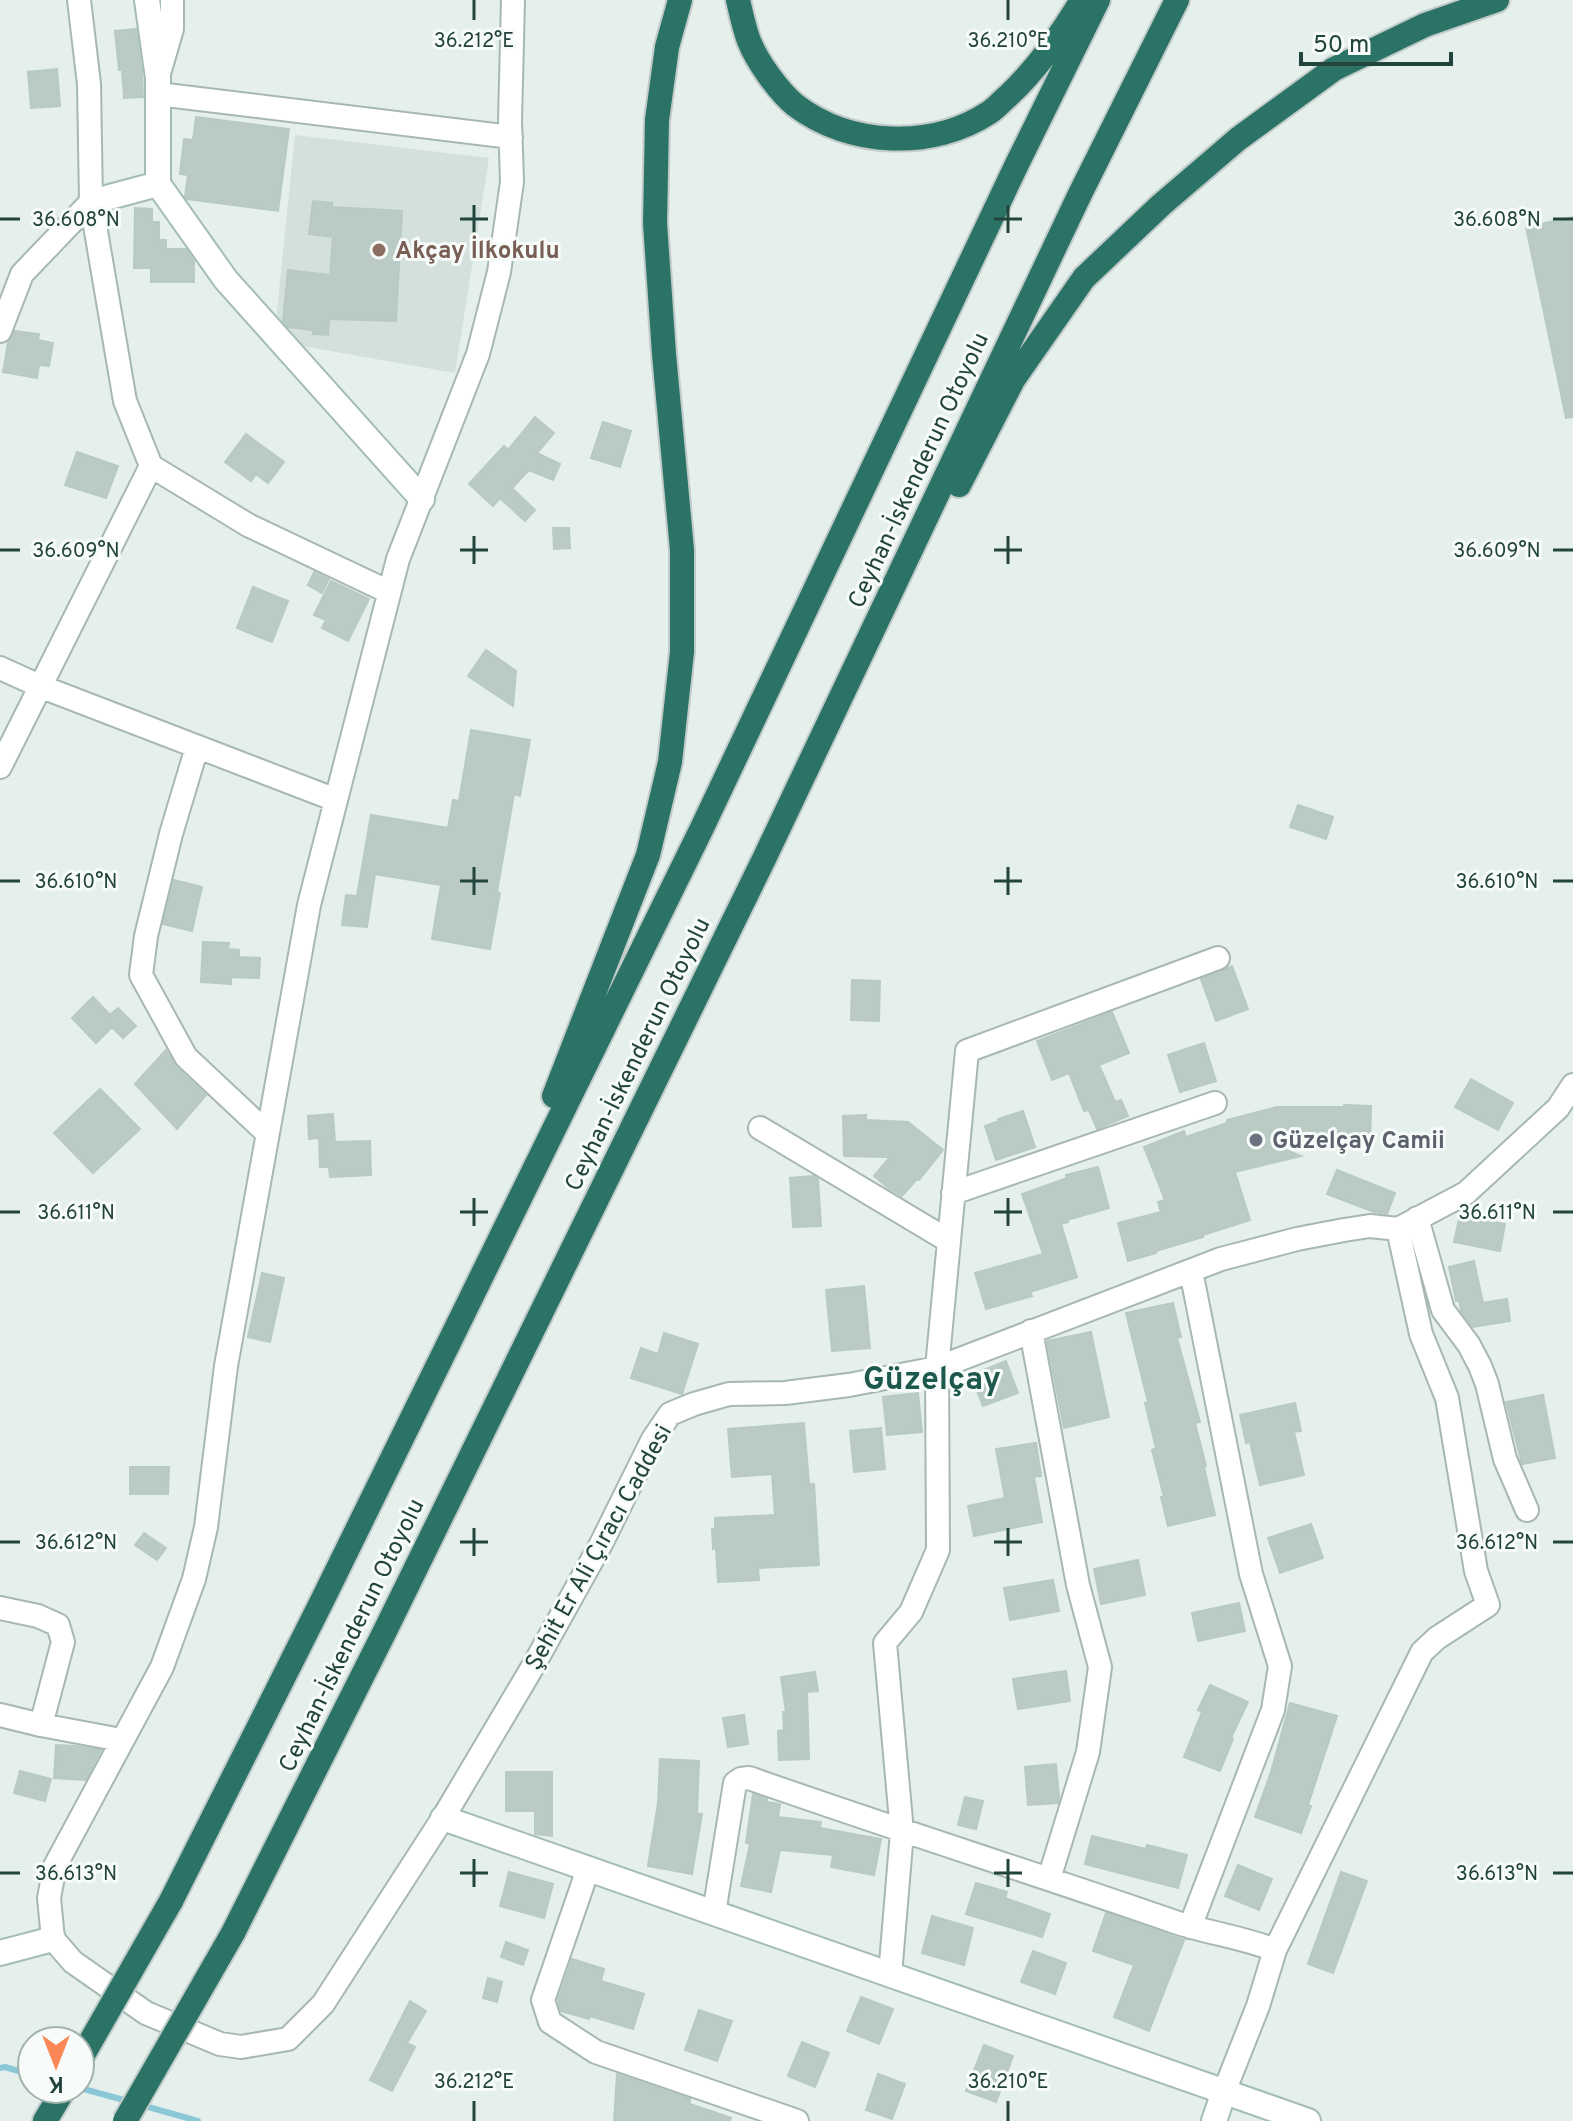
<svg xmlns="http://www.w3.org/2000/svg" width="1573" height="2121" viewBox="0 0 1573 2121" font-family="Overpass,sans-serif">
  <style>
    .built { fill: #d3e0db }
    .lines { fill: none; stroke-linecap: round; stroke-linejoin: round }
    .stream { stroke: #8ac8d8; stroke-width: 6 }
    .building { fill: #bacbc5; stroke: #b7cac3; stroke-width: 2 }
    .street-casing { stroke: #a7b8b3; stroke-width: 26 }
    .secondary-casing { stroke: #a3bcb4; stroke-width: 28 }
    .highway-casing { stroke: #c1cbc8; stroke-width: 28 }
    .street { stroke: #fff; stroke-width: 22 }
    .secondary { stroke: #fff; stroke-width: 24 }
    .highway { stroke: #2b7267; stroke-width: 24 }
    .highway-bridge-casing { stroke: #c1cbc8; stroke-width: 28; stroke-linecap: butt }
    .highway-bridge { stroke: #2b7267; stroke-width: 24 }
    .ticks { fill: none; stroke: #22443c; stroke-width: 3 }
    .education-dot { fill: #8d6e63; stroke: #f7fbf9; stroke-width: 3 }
    .worship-dot { fill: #6b7280; stroke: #f7fbf9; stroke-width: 3 }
    .labels { text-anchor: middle; stroke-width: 6; stroke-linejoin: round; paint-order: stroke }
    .education-label { font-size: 24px; font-weight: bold; fill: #785e54; stroke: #f7fbf9; text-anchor: start }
    .street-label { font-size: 24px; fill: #22443c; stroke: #f7fbf9 }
    .worship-label { font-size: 24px; font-weight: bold; fill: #5b616d; stroke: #f7fbf9; text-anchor: start }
    .district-label { font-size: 32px; font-weight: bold; fill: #1c584c; stroke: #f7fbf9 }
    .ticks-label { font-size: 20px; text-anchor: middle; fill: #22443c; stroke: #f7fbf9; stroke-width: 6; stroke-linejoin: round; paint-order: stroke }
  </style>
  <rect width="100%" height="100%" fill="#e5efeb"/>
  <path class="built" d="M295 135 489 158 455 373 274 341Z"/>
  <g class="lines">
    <path class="stream" d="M0 2068 5 2067 32 2075
      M80 2088 131 2102
      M141 2105 198 2121"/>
  </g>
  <path class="building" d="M136 29 142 70 143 97 124 98 122 70H119L115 31Z
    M57 69 60 106 31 108 28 72Z
    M196 117 289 129 278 211 187 199 185 197 188 175 180 174 184 139 193 140Z
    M313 201 332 203V207L402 211 396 321 329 319 328 335 313 334V330L288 327 283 321 288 270 330 275 333 237 309 234Z
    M135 208 152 209V222H159V240H166V249H186L194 261V282H151V268H134Z
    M1573 217V417L1566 418 1526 227Z
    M15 331 39 334 38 340 53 343 49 366 39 365 37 378 3 372 8 343Z
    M535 417 554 433 537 453 560 464 553 480 529 470 512 488 535 510 525 521 500 498 493 506 469 484 504 446 508 450Z
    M603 422 631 431 620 467 591 458Z
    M246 434 284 462 268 483 256 474 251 481 225 462Z
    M77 452 118 466 106 498 65 485Z
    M553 528H569L570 548 554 549Z
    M314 572 329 579 322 593 308 585Z
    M331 581 369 599 348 641 322 628 326 620 314 615Z
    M253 587 288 601 272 642 237 628Z
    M486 650 516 671 513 706 468 676Z
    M471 730 530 740 520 796 514 794 497 892 500 893 490 949 432 939 441 885 375 874 367 927 342 925 346 895 357 896 371 815 448 828 453 800 459 801Z
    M1298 805 1333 817 1326 839 1290 827Z
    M174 880 202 887 192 931 163 924Z
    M203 942 229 943 228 949 239 950V957L260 958 259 978 231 977V984L201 982Z
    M1232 966 1248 1009 1216 1021 1201 979Z
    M852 980 880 981 879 1021 851 1020Z
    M93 997 110 1015 118 1008 136 1026 123 1038 112 1027 96 1043 72 1018Z
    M1112 1012 1129 1053 1099 1065 1115 1102 1121 1100 1128 1116 1097 1129 1089 1110 1084 1111 1069 1073 1052 1080 1037 1041Z
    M1204 1043 1216 1081 1180 1092 1168 1055Z
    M166 1050 176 1067 206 1095 177 1129 135 1084Z
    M1471 1079 1513 1103 1498 1130 1455 1107Z
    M100 1089 140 1129 93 1173 54 1133Z
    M1344 1105 1371 1106 1370 1146 1269 1143 1301 1156 1235 1172 1250 1220 1203 1235V1237L1156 1251V1253L1128 1261 1118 1223 1161 1212 1158 1202 1165 1200 1144 1147 1184 1131 1186 1137 1227 1123V1120L1277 1107H1344Z
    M1023 1111 1035 1147 996 1160 985 1126 999 1121 998 1119Z
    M333 1114 335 1142 370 1141 371 1175 330 1177 329 1167H320L319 1138 309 1139 308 1116Z
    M866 1115V1120L908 1122 943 1150 919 1180 917 1179 902 1196 888 1188 874 1176 890 1157 844 1156 843 1116Z
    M1098 1167 1109 1208 1067 1220 1068 1222 1061 1224 1077 1277 1030 1292 1032 1296 986 1309 975 1273 1043 1254 1022 1194 1067 1178 1066 1175Z
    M1337 1170 1395 1193 1387 1214 1374 1212 1327 1194Z
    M813 1176 818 1179 821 1226 793 1227 790 1178Z
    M1460 1215 1505 1224 1500 1251 1454 1242Z
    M1474 1261 1483 1303 1507 1299 1510 1321 1473 1327 1461 1311 1459 1300 1456 1301 1449 1267Z
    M262 1273 284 1278 270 1342 248 1337Z
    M864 1286 870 1348 832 1351 826 1290Z
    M1173 1303 1181 1337 1177 1338 1200 1422 1195 1423 1206 1466 1204 1467 1215 1515 1168 1526 1161 1497H1164L1152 1450 1156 1448 1145 1403 1148 1402 1126 1313Z
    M1091 1332 1109 1417 1064 1428 1047 1341Z
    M664 1333 698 1344 682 1394 631 1378 641 1348 658 1354Z
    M1006 1361 1018 1393 983 1406 971 1375Z
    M918 1393 922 1432 887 1435 883 1397Z
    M1543 1395 1555 1458 1522 1464 1506 1402Z
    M1295 1403 1301 1431 1294 1432 1304 1475 1260 1485 1250 1442 1246 1443 1240 1415Z
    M804 1423 809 1484H814L819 1565 758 1568 759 1580 718 1582 716 1548 713 1549 712 1529H715V1518L775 1515 772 1474 732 1477 728 1429Z
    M881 1428 885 1469 854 1472 850 1431Z
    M1036 1443 1041 1476 1034 1477 1042 1522 974 1536 968 1506 1005 1498 996 1449Z
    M130 1467H169L168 1494H130Z
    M1311 1524 1323 1558 1280 1573 1268 1538Z
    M144 1533 166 1548 157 1560 135 1545Z
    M1138 1560 1145 1595 1101 1604 1094 1569Z
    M1053 1580 1059 1611 1010 1620 1004 1588Z
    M1239 1603 1245 1631 1198 1641 1192 1613Z
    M1066 1671 1070 1701 1018 1709 1013 1679Z
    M815 1672 818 1691 807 1692 809 1759 779 1760 778 1731 784 1730 783 1712H786L781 1677Z
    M1210 1685 1248 1702 1231 1738 1233 1739 1220 1771 1184 1757 1202 1712 1198 1710Z
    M1290 1703 1337 1716 1308 1805 1311 1806 1301 1833 1255 1817 1271 1772Z
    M744 1715 748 1744 728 1747 723 1718Z
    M56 1745 75 1746 101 1750 86 1780 54 1778Z
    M660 1759 699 1761 697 1814H702L692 1874 648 1866 658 1803Z
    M1056 1764 1059 1798 1058 1803 1028 1805 1025 1767Z
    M20 1771 51 1779 45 1801 14 1793Z
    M506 1772H552V1836L535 1834V1811H506Z
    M753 1794 767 1799V1802L780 1804 778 1817 821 1822 820 1828 881 1839 874 1875 831 1867 833 1855 780 1850 771 1892 741 1886 750 1844 746 1843Z
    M965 1797 983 1801 976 1829 958 1825Z
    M1092 1836 1146 1849 1147 1845 1187 1855 1178 1888 1085 1864Z
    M1238 1865 1272 1879 1259 1910 1225 1896Z
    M509 1872 553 1884 544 1918 500 1906Z
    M1341 1872 1367 1881 1333 1973 1308 1964Z
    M976 1883 1007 1892 1005 1898 1050 1914 1042 1937 966 1914Z
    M1106 1913 1184 1940 1149 2031 1114 2017 1134 1965 1093 1951Z
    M932 1916 973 1928 964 1965 922 1953Z
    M506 1942 528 1950 523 1965 501 1957Z
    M1033 1951 1066 1963 1055 1994 1021 1982Z
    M572 1959 604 1969 601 1981 644 1994 633 2029 590 2016 589 2019 561 2011 558 2000Z
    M488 1978 502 1982 497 2002 483 1998Z
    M861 1997 893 2009 879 2044 847 2031Z
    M410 2001 426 2011 407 2043 415 2047 392 2091 370 2080Z
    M699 2010 732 2021 717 2061 685 2050Z
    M802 2042 829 2053 815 2087 788 2076Z
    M984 2045 1013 2056 996 2102 966 2091Z
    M617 2074 690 2099V2104L731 2118 730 2121H614Z
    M878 2074 905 2084 892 2119 866 2110Z"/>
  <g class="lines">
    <defs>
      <path id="street" d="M79 0 89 84 91 202
        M513 0 510 121 512 182 499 272 478 354 398 559 309 905 226 1366 206 1527 194 1579 162 1667 55 1866 49 1898 53 1939 73 1962 146 2013 220 2044 241 2047 288 2039 323 2004 443 1818 532 1668 601 1544 653 1439 670 1414 694 1404 729 1394 785 1393 849 1385 937 1368 1221 1259 1297 1239 1344 1230 1370 1226 1398 1229 1466 1193 1558 1108 1573 1085
        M158 77 172 29V0
        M158 94 511 137
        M0 331 22 274 91 202 125 401 151 466 248 525 389 592
        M0 668 42 687 336 800
        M197 747 171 834 146 936 141 975 186 1057 267 1133
        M0 767 151 466
        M760 1128 949 1241
        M953 1193 1215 1103
        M1417 1218 1443 1310 1469 1345 1480 1366 1487 1384 1505 1459 1527 1510
        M1031 1331 1078 1585 1100 1667 1088 1752 1049 1879
        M0 1608 38 1616 58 1625 63 1642 41 1725
        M0 1715 41 1725 121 1740
        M588 1869 543 2000 550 2022 596 2052 797 2121
        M714 1913 735 1783 741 1779 749 1778C891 1828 1034 1873 1175 1922 1208 1933 1242 1937 1275 1950L1258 2006 1224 2092
        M1190 1927 1273 1710 1280 1666 1251 1574 1191 1271
        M1275 1950 1422 1652 1437 1638 1488 1605 1476 1571 1447 1398 1421 1334 1398 1229
        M890 1975 902 1832 885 1643 911 1612 938 1550 937 1368 967 1051 1218 958"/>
      <path id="secondary" d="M147 0 158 78V184L226 280 422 499
        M91 202 158 184
        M443 1818 1308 2121
        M0 1953 53 1939
        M1214 2121 1224 2092"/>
      <path id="highway" d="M738 0C741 13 744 28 749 41 757 61 778 91 795 105 850 147 933 150 990 112 996 108 1002 101 1008 96 1038 68 1061 35 1082 0
        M959 485 1013 380 1084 278 1161 205 1238 139 1334 69 1425 25 1497 0
        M554 1096 648 855 670 762 682 652V550L664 354 655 223 657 120 667 47 680 0
        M171 1901 322 1601 701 830 1017 164 1098 0
        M233 1933 385 1631 764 859 1080 194 1177 0
        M45 2121 64 2089"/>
    </defs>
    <use href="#street" class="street-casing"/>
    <use href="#secondary" class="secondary-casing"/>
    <use href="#highway" class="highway-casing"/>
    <use href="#street" class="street"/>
    <use href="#secondary" class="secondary"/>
    <use href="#highway" class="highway"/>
    <defs>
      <path id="highway-bridge" d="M80 2060 171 1901
        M125 2121 233 1933"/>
    </defs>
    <use href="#highway-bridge" class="highway-bridge-casing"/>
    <use href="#highway-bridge" class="highway-bridge"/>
  </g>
  <path class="ticks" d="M474 0V20M1008 0V20M474 205V233M1008 205V233M0 219H20M460 219H488M994 219H1022M1553 219H1573M474 536V564M1008 536V564M0 550H20M460 550H488M994 550H1022M1553 550H1573M474 867V895M1008 867V895M0 881H20M460 881H488M994 881H1022M1553 881H1573M474 1198V1226M1008 1198V1226M0 1212H20M460 1212H488M994 1212H1022M1553 1212H1573M474 1528V1556M1008 1528V1556M0 1542H20M460 1542H488M994 1542H1022M1553 1542H1573M474 1859V1887M1008 1859V1887M0 1873H20M460 1873H488M994 1873H1022M1553 1873H1573M474 2101V2121M1008 2101V2121"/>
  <circle class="education-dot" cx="379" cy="250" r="8"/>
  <circle class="worship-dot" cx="1256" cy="1140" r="8"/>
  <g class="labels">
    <g class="education-label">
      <text x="395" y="258">Akçay İlkokulu</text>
    </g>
    <g class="street-label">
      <text transform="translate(918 470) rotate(-65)" y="8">Ceyhan-İskenderun Otoyolu</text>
      <text transform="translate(637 1054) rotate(-64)" y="8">Ceyhan-İskenderun Otoyolu</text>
      <text transform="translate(598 1547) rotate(-61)" y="8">Şehit Er Ali Çıracı Caddesi</text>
      <text transform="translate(351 1635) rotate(-64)" y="8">Ceyhan-İskenderun Otoyolu</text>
    </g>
    <g class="worship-label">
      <text x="1272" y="1148">Güzelçay Camii</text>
    </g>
    <g class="district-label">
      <text x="932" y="1389">Güzelçay</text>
    </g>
  </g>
  <g class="ticks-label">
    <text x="474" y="47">36.212°E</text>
    <text x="1008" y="47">36.210°E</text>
    <text x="1497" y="226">36.608°N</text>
    <text x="76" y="226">36.608°N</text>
    <text x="1497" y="557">36.609°N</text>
    <text x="76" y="557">36.609°N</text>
    <text x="1497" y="888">36.610°N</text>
    <text x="76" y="888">36.610°N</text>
    <text x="1497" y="1219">36.611°N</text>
    <text x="76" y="1219">36.611°N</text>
    <text x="1497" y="1549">36.612°N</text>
    <text x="76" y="1549">36.612°N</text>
    <text x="1497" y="1880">36.613°N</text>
    <text x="76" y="1880">36.613°N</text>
    <text x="474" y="2088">36.212°E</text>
    <text x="1008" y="2088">36.210°E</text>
  </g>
  <g transform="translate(56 2065) rotate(180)"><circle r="38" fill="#f7fbf9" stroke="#a2b2ad" stroke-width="2"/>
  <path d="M0-6L14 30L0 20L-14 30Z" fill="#fc8857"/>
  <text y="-12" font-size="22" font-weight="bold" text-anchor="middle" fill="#22443c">K</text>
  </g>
  <path d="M1301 52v12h150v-12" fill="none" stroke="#22443c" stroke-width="4"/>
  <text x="1313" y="52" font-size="24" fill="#22443c" stroke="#f7fbf9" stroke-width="6" paint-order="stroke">50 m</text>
</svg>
